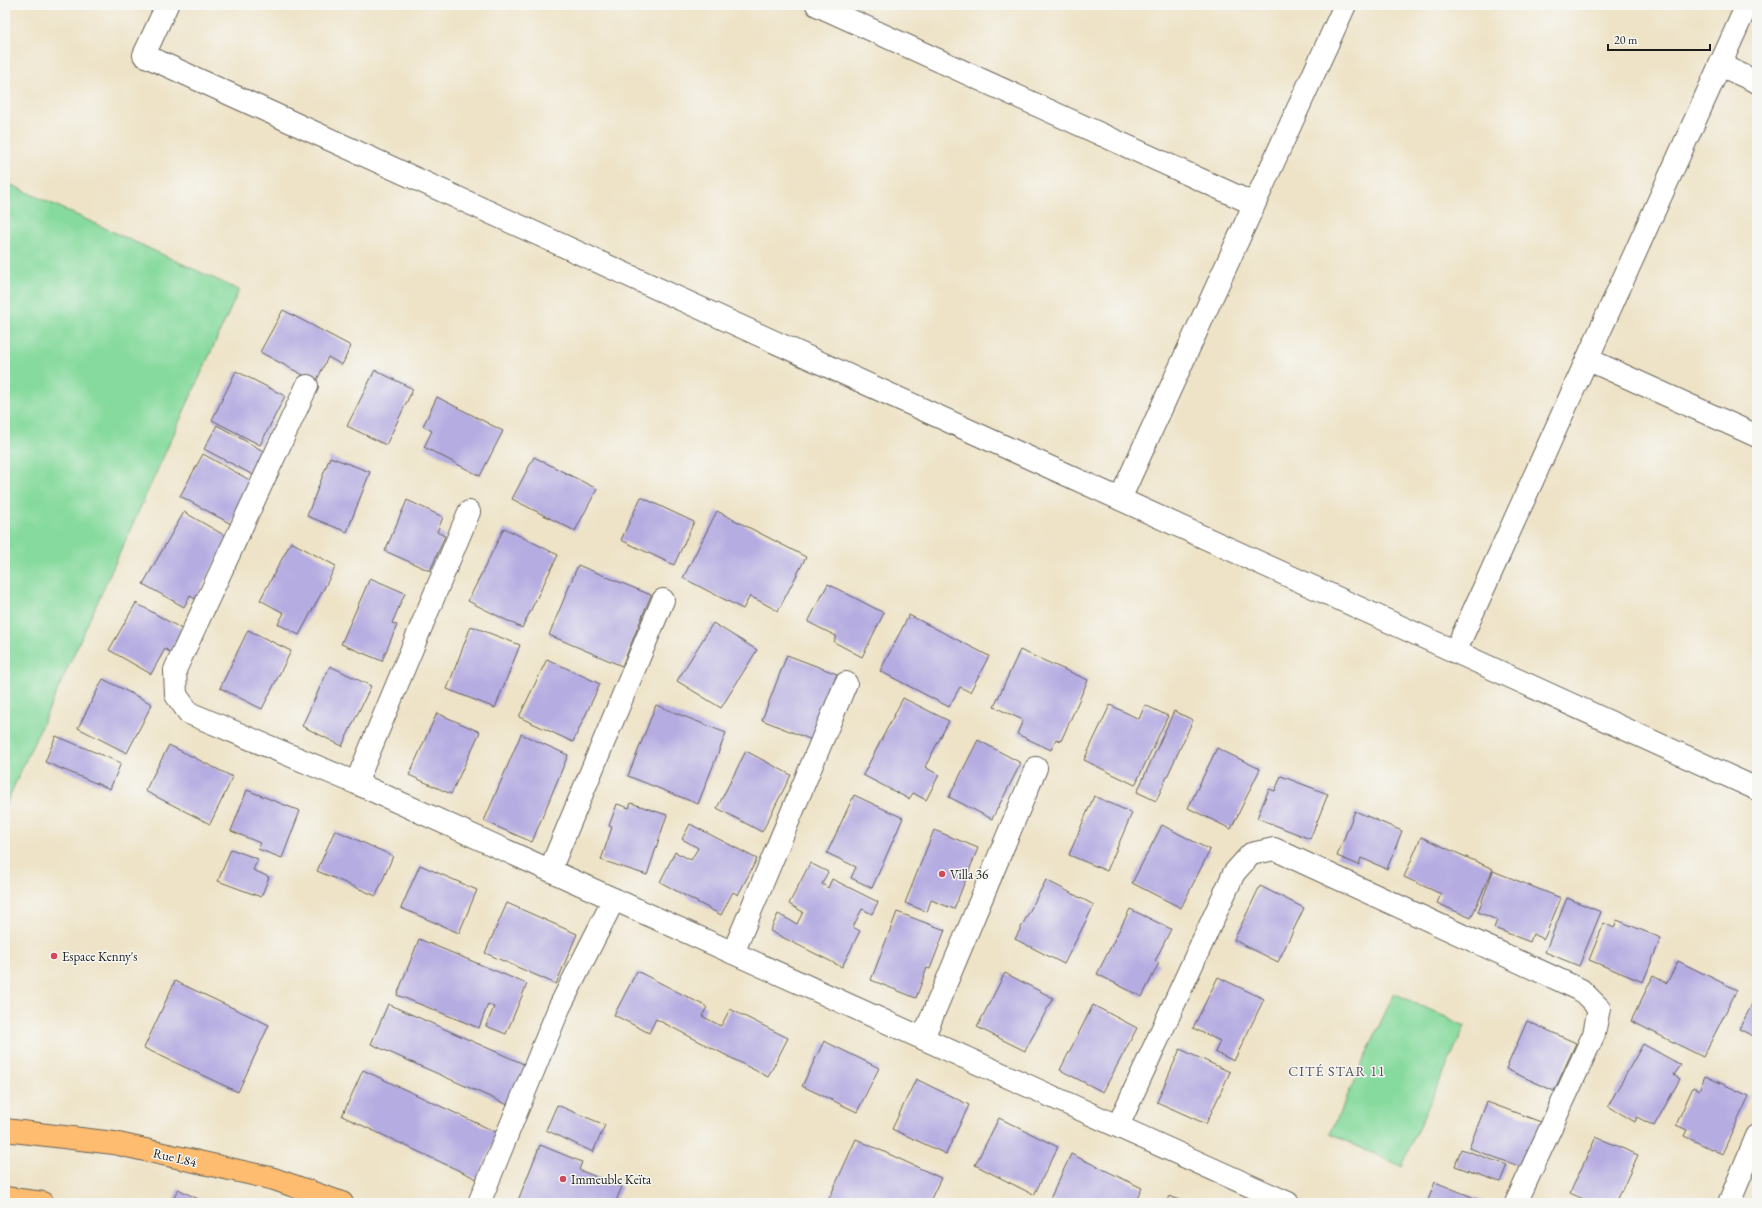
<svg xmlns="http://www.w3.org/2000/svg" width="1762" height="1208" viewBox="0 0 1762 1208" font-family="'EB Garamond',serif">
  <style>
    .green { fill: #86da9d; stroke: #517b5c }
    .building { fill: #b5ace1 }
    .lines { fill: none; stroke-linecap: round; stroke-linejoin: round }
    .minor-casing { stroke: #666258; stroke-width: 24 }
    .major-casing { stroke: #666258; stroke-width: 24 }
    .minor { stroke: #fff; stroke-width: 22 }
    .major { stroke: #fdbc6f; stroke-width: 22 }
    .poi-dot { fill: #d1495b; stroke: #f6f6f2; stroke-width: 1.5 }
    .labels { text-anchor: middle; stroke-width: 3; stroke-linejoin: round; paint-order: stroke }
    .poi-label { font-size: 13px; fill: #1c1c1c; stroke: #f6f6f2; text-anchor: start }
    .street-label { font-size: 13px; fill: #1c1c1c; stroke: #f6f6f2 }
    .neighbourhood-label { font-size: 14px; letter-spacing: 1px; fill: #524e61; stroke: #f6f6f2 }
  </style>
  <rect width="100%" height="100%" fill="#f6f6f2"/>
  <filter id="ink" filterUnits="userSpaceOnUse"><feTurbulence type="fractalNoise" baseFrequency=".025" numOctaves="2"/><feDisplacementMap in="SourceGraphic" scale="8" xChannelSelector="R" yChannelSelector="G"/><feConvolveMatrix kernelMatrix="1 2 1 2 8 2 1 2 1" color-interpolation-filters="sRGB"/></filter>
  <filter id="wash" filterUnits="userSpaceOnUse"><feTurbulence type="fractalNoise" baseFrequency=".012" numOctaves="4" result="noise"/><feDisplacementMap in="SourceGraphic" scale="16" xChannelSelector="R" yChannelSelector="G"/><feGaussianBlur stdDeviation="0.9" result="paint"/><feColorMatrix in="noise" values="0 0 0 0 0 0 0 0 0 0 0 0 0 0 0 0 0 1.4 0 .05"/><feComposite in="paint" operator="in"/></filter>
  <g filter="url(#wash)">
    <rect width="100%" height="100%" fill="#eee3c7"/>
    <path class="green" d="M5 182 239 290 5 806Z
      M1394 993 1465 1026 1401 1166 1330 1134Z"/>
    <g id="blocks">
      <path class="building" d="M283 310 351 346 342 365 328 357 316 382 260 352Z
        M375 370 413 389 386 445 347 426Z
        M236 371 285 396 260 445 212 420Z
        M437 397 503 431 480 476 424 447 432 431 423 426Z
        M217 425 265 452 253 475 204 449Z
        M203 454 255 483 231 524 180 496Z
        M330 457 370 472 347 532 307 516Z
        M534 457 597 489 575 531 512 499Z
        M641 497 694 522 674 565 621 540Z
        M407 500 443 517 437 532 445 536 430 571 385 551Z
        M717 511 806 557 778 611 750 596 743 609 683 578Z
        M184 512 229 538 195 599 190 596 184 607 143 584Z
        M504 528 558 555 522 628 468 601Z
        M291 542 336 566 299 635 278 624 284 613 260 600Z
        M578 565 651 595 622 666 549 635Z
        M370 578 405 593 392 623 397 625 382 661 341 644Z
        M828 584 884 613 862 657 834 642 836 636 808 622Z
        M136 603 182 629 170 652 165 649 151 674 109 650Z
        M909 615 989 656 970 692 960 687 949 707 880 671Z
        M713 623 757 650 721 708 677 681Z
        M471 626 520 645 495 708 447 689Z
        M248 630 291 651 262 709 220 688Z
        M1020 650 1088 680 1061 741 1056 739 1051 750 1017 734 1023 720 994 707Z
        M787 655 837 674 812 740 762 720Z
        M547 659 600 684 573 742 519 717Z
        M330 666 371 686 342 746 302 726Z
        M103 679 152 704 127 753 78 728Z
        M903 698 949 721 925 767 939 775 926 800 913 793 909 799 863 775Z
        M656 705 726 733 698 804 628 776Z
        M1110 705 1139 719 1145 705 1168 716 1135 785 1084 760Z
        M1174 711 1193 720 1156 801 1137 792Z
        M437 713 480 732 451 794 409 775Z
        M521 734 568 755 532 842 484 821Z
        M56 736 121 763 110 789 45 762Z
        M978 740 1021 763 992 819 949 797Z
        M169 745 233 777 210 824 145 791Z
        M1217 748 1260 769 1231 829 1188 808Z
        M746 751 791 775 762 832 717 808Z
        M1281 776 1328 794 1310 839 1257 818 1269 789 1275 791Z
        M247 790 300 811 282 858 258 849 260 843 231 831Z
        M854 795 903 818 872 888 851 878 856 867 827 853Z
        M1094 796 1132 813 1107 871 1069 855Z
        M631 803 667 815 647 875 601 860 612 827 609 826 617 804 629 808Z
        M1355 811 1402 831 1387 869 1361 858 1359 865 1337 856Z
        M690 824 757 859 738 895 733 892 721 915 660 882 675 852 691 860 698 848 682 839Z
        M1162 825 1210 850 1181 908 1132 883Z
        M335 830 393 856 376 896 317 871Z
        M934 830 978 848 954 909 931 900 927 912 905 903Z
        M1421 837 1493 869 1471 918 1437 903 1441 894 1404 877Z
        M231 849 258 859 253 870 269 877 261 897 218 881Z
        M810 863 828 872 822 884 828 888 832 879 878 902 872 914 862 909 853 927 860 931 842 967 770 931 778 914 797 924 803 912 789 904Z
        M420 865 477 890 459 933 401 908Z
        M1493 871 1561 898 1544 939 1533 934 1530 942 1494 928 1497 920 1478 912Z
        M1046 880 1094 905 1064 964 1015 939Z
        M1260 886 1304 908 1278 962 1234 940Z
        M1567 898 1601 912 1579 966 1545 952Z
        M507 903 577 934 556 984 485 953Z
        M1130 909 1171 929 1155 961 1159 963 1142 997 1097 974Z
        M897 912 945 930 930 969 927 968 916 998 871 980Z
        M1617 920 1661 938 1643 982 1589 960 1604 923 1614 928Z
        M419 939 527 984 506 1034 486 1026 494 1007 488 1004 479 1028 397 995Z
        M1678 961 1737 990 1703 1057 1631 1021 1653 976 1667 983Z
        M637 971 707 1007 702 1016 721 1026 730 1009 788 1038 768 1077 656 1019 649 1033 614 1015Z
        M1005 973 1053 998 1025 1051 977 1027Z
        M1218 977 1264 999 1234 1061 1215 1052 1220 1041 1193 1028Z
        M175 981 269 1025 238 1092 144 1048Z
        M1757 995V1038L1739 1029Z
        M388 1004 526 1065 508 1105 371 1044Z
        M1093 1005 1137 1028 1103 1092 1060 1070Z
        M1527 1021 1576 1043 1554 1091 1506 1069Z
        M824 1041 879 1068 857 1112 802 1086Z
        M1643 1044 1681 1065 1674 1075 1680 1079 1654 1126 1637 1117 1635 1122 1608 1106Z
        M1180 1049 1230 1072 1206 1124 1157 1102Z
        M363 1070 498 1133 477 1179 342 1116Z
        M1705 1076 1749 1096 1722 1154 1684 1136 1687 1130 1676 1125 1693 1087 1699 1090Z
        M916 1079 969 1105 946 1154 892 1129Z
        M1487 1102 1541 1122 1524 1168 1469 1148Z
        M557 1105 605 1125 593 1152 546 1130Z
        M999 1118 1058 1147 1034 1195 975 1165Z
        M1596 1137 1638 1155 1616 1203H1592L1570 1193Z
        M856 1139 941 1178 929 1203H832L828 1201Z
        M540 1145 582 1162 579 1170 622 1187 615 1203H517Z
        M1461 1149 1507 1165 1500 1182 1455 1166Z
        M1071 1154 1142 1188 1135 1203H1058L1050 1199Z
        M1435 1182 1487 1203H1427Z
        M178 1189 206 1203H185L174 1198Z
        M1170 1196 1186 1203H1167Z"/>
    </g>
  </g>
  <g filter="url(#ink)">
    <use href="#blocks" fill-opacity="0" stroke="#666258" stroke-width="1"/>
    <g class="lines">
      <defs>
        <path id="minor" d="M167 5 144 55 1757 789
          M817 5 1254 204
          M1720 65 1757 82
          M1587 359 1757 436
          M307 386 175 670 176 695 189 713 356 783 1288 1203
          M1120 499 1345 5
          M1455 652 1747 5
          M356 783 469 512
          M550 870 663 600
          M733 953 846 683
          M923 1038 1036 768
          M1118 1126 1234 873 1251 854 1274 849 1581 990 1599 1008 1594 1034 1516 1203
          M479 1203 559 1008 614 899
          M1729 1203 1757 1136"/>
        <path id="major" d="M5 1130 114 1143 274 1179 342 1203
          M5 1198 43 1203"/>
      </defs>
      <use href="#minor" class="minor-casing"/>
      <use href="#major" class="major-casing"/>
      <use href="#minor" class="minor"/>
      <use href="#major" class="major"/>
    </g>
  </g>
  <g class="poi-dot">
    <circle cx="942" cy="874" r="4"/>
    <circle cx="54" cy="956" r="4"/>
    <circle cx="563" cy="1179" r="4"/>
  </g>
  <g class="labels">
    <g class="poi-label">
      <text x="950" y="879">Villa 36</text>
      <text x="62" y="961">Espace Kenny's</text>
      <text x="571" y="1184">Immeuble Keïta</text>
    </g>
    <g class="street-label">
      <text transform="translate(175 1157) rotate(13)" y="5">Rue L84</text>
    </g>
    <g class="neighbourhood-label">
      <text x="1337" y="1076">CITÉ STAR 11</text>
    </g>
  </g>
  <rect width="1762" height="1208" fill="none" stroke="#f6f6f2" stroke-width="20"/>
  <path d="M1608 44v6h102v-6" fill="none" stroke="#1c1c1c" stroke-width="2"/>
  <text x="1614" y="44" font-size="12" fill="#1c1c1c" stroke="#f6f6f2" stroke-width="3" paint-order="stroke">20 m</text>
</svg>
